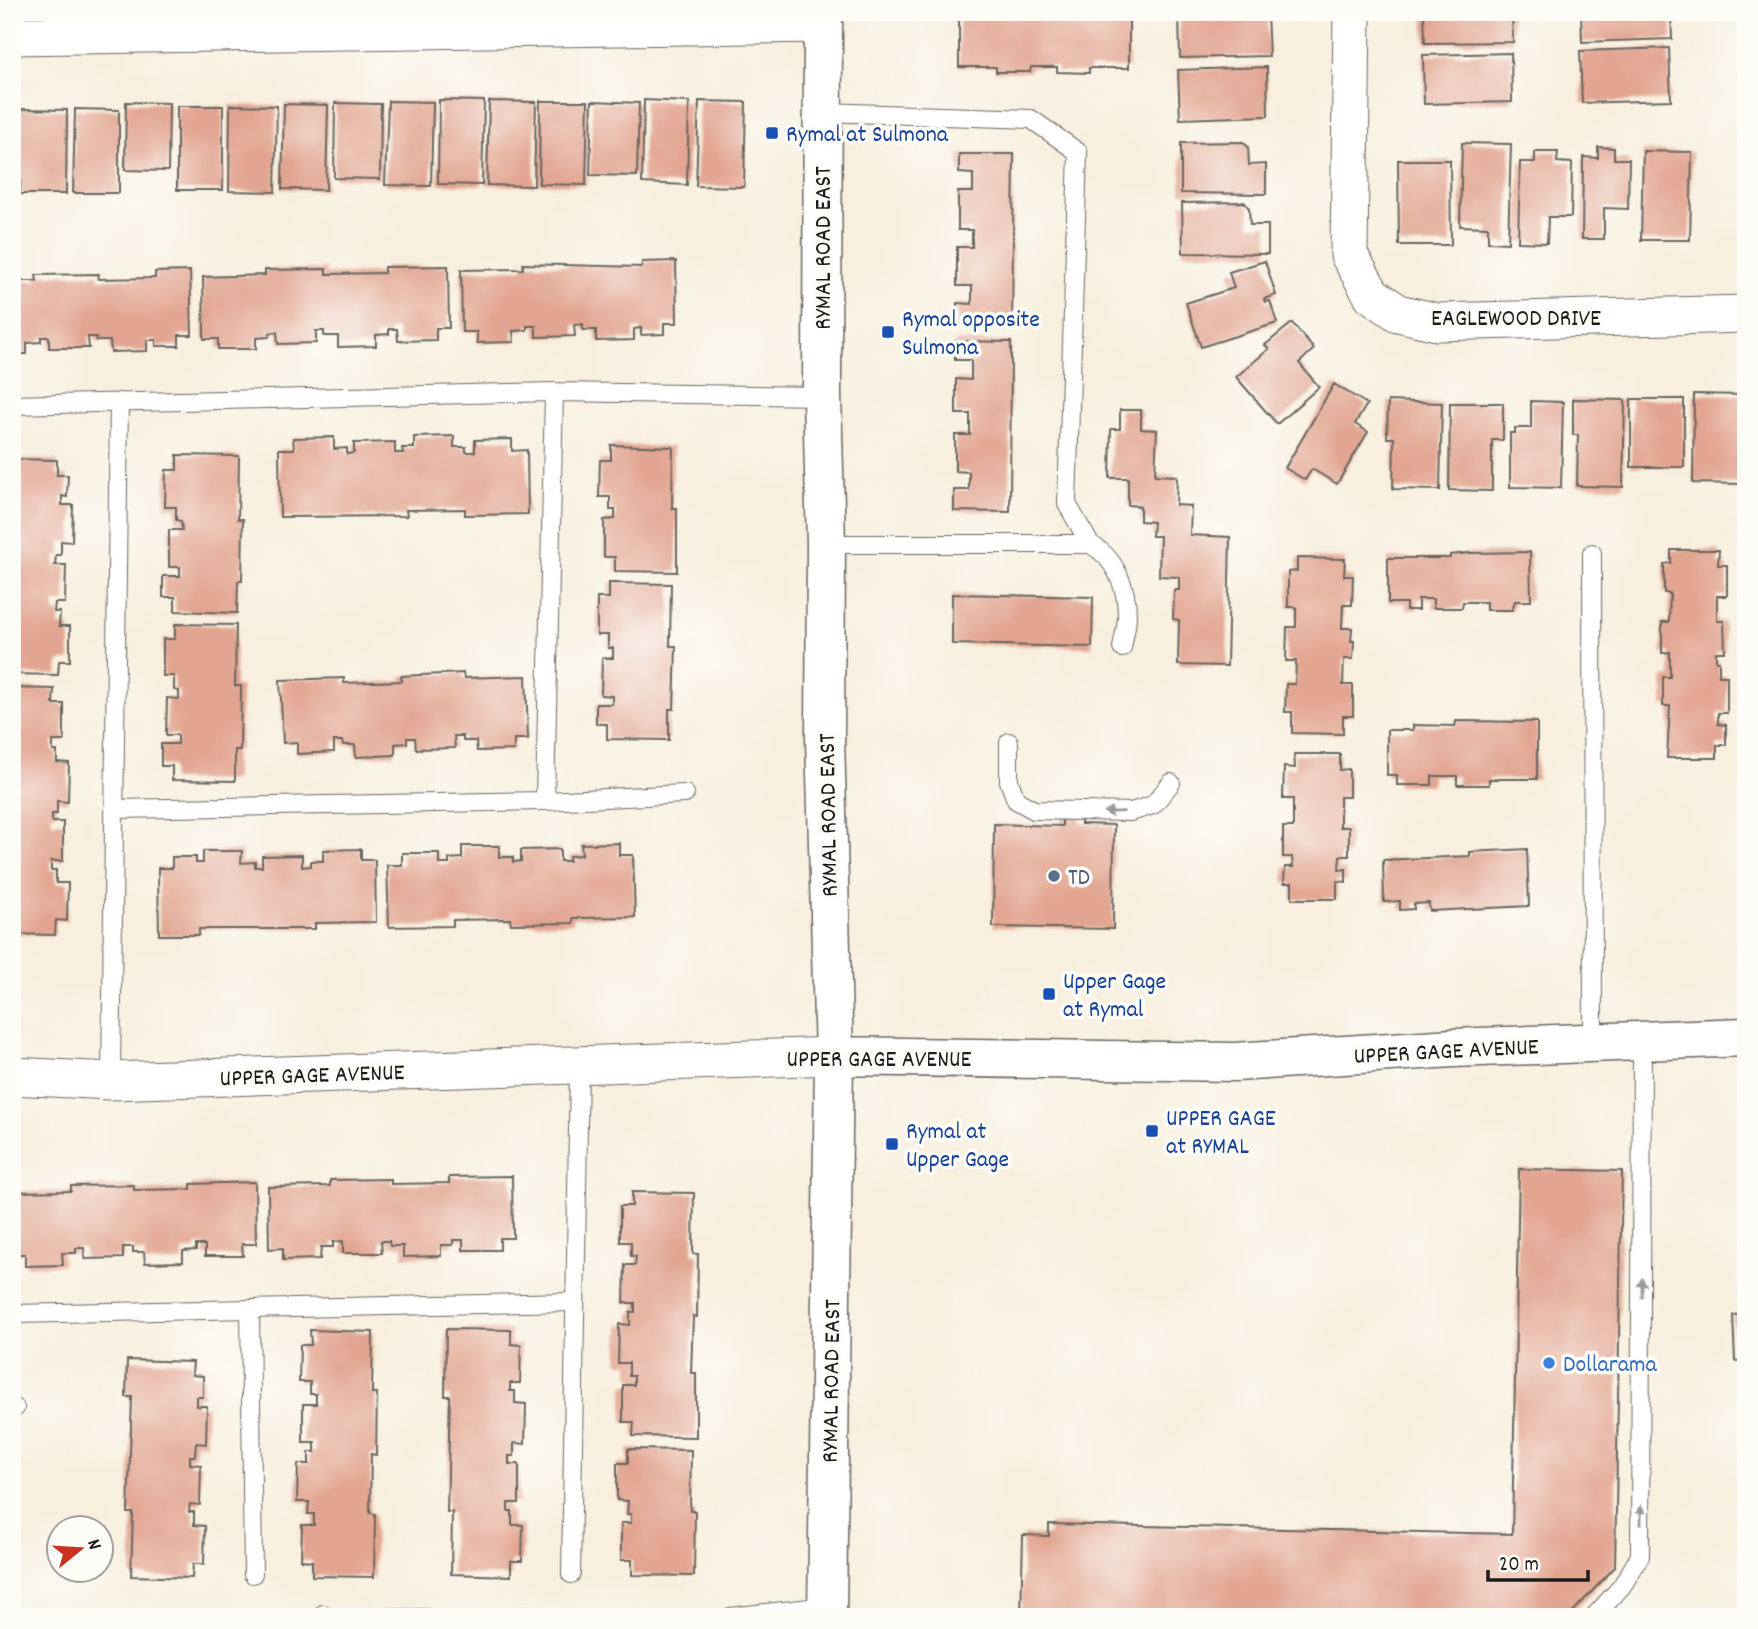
<svg xmlns="http://www.w3.org/2000/svg" width="1758" height="1629" viewBox="0 0 1758 1629" font-family="Dekko,sans-serif">
  <style>
    .building { fill: #e2a591 }
    .lines { fill: none; stroke-linecap: round; stroke-linejoin: round }
    .service-casing { stroke: #696660; stroke-width: 20 }
    .minor-casing { stroke: #696660; stroke-width: 39 }
    .secondary-casing { stroke: #696660; stroke-width: 41 }
    .service { stroke: #fff; stroke-width: 18 }
    .minor { stroke: #fff; stroke-width: 37 }
    .secondary { stroke: #fff; stroke-width: 38 }
    .oneway { fill: #999 }
    .transit-dot { fill: #1a4fb4; stroke: #fdfcf7; stroke-width: 2.5 }
    .service-dot { fill: #5c6f8a; stroke: #fdfcf7; stroke-width: 2.5 }
    .shop-dot { fill: #3f7fe0; stroke: #fdfcf7; stroke-width: 2.5 }
    .labels { text-anchor: middle; stroke-width: 7; stroke-linejoin: round; paint-order: stroke }
    .transit-label { font-size: 24px; fill: #164399; stroke: #fdfcf7; text-anchor: start }
    .street-label { font-size: 24px; fill: #1c1c1c; stroke: #fdfcf7 }
    .service-label { font-size: 24px; fill: #4e5e75; stroke: #fdfcf7; text-anchor: start }
    .shop-label { font-size: 24px; fill: #366cbe; stroke: #fdfcf7; text-anchor: start }
  </style>
  <rect width="100%" height="100%" fill="#fdfcf7"/>
  <filter id="ink" filterUnits="userSpaceOnUse"><feTurbulence type="fractalNoise" baseFrequency=".0143" numOctaves="2"/><feDisplacementMap in="SourceGraphic" scale="14" xChannelSelector="R" yChannelSelector="G"/><feConvolveMatrix kernelMatrix="1 2 1 2 8 2 1 2 1" color-interpolation-filters="sRGB"/></filter>
  <filter id="wash" filterUnits="userSpaceOnUse"><feTurbulence type="fractalNoise" baseFrequency=".00686" numOctaves="4" result="noise"/><feDisplacementMap in="SourceGraphic" scale="28" xChannelSelector="R" yChannelSelector="G"/><feGaussianBlur stdDeviation="1.57" result="paint"/><feColorMatrix in="noise" values="0 0 0 0 0 0 0 0 0 0 0 0 0 0 0 0 0 1.4 0 .05"/><feComposite in="paint" operator="in"/></filter>
  <g filter="url(#wash)">
    <rect width="100%" height="100%" fill="#f8efde"/>
    <g id="blocks">
      <path class="building" d="M1179 12H1267L1269 56 1180 58Z
        M1424 12H1512L1513 42 1425 43Z
        M1581 12H1671L1672 39 1582 42Z
        M959 16 1129 19V68H1089V73L1057 72V67H1031L1030 72H996V67H959Z
        M1669 48 1671 100 1582 103 1580 51Z
        M1511 53 1512 102 1424 104 1423 55Z
        M1267 67 1268 116 1180 119 1178 70Z
        M439 100 484 101 482 185 438 184Z
        M644 100 689 102 687 185 642 183Z
        M388 101 433 102 431 186 385 185Z
        M489 101 536 102 534 186 487 185Z
        M540 101H588L586 185 539 184Z
        M592 101 639 103 637 176 590 175Z
        M699 101 746 102 744 187 696 186Z
        M126 102 169 103 168 171 125 170Z
        M335 103 381 104 380 179 334 178Z
        M284 104 328 105 326 190 282 189Z
        M230 105 277 106 275 192 229 191Z
        M177 106H223V190H177Z
        M22 109 67 110 66 194H20Z
        M75 109 119 110V193H73Z
        M12 112H17L15 201H12Z
        M1243 142 1248 147 1249 165 1266 164V194L1181 193V143Z
        M1462 143 1511 144 1508 243 1488 242V227L1460 226Z
        M1598 147 1614 148V159H1629L1628 209 1604 208V239H1582L1583 157 1598 158Z
        M1643 151 1692 152 1690 240H1641Z
        M1535 152H1558L1557 162 1572 163 1571 217H1548L1547 243 1518 242 1520 162H1535Z
        M959 154H1014L1012 325 957 324V303L972 304V286H957V247H972V230H958V192H973V174L959 173Z
        M1398 160H1450L1451 245H1399Z
        M1244 202 1249 208 1250 225H1268V254L1183 253 1182 203Z
        M676 261 677 323H664V334L641 335V328L634 329V340L596 341V330H583V324L574 325 575 336 536 337V326H527V330L513 331 514 342 477 343V332H462L461 270 523 269V264L642 267V262Z
        M1265 261 1276 295 1264 299 1265 302 1270 301 1277 323 1201 347 1186 303 1234 288 1229 272Z
        M448 266 449 328H436V340L398 341 397 329H389V334L376 335V346L338 347V336H324V331H316V343L278 344 277 332 270 333 269 337 256 338V349H218V339H204L203 277 265 275V270L326 269V274L384 273V267Z
        M190 271 192 335H179V346H156V340H147V351L111 352 110 341H96L97 337H88L89 348H49V337H41V342L27 343V354H12V281H37L36 275 99 274 98 279 155 278V272Z
        M1292 323 1314 349 1299 363 1319 387 1277 424 1236 377 1269 349 1265 345Z
        M955 341 1011 342 1010 512 954 511V490H969V472L955 471V435H970V414H956V379L971 380V360H955Z
        M1334 384 1367 404 1355 424 1368 432 1337 484 1312 469 1305 480 1285 468Z
        M1694 394 1744 395 1742 484 1693 483Z
        M1573 399 1625 400 1623 487 1577 486 1578 435H1573Z
        M1631 399H1684V467H1631Z
        M1388 401 1442 403 1440 490 1393 489 1394 438H1387Z
        M1531 401 1563 402 1561 488 1510 487V433H1515V428H1531Z
        M1450 403H1503V440H1492V491L1449 490Z
        M1120 410H1141V429L1157 430 1155 475 1177 476 1176 505 1191 506 1190 535 1230 537 1227 666 1178 665 1179 620 1173 619 1174 590H1179V577L1159 576 1160 536H1152L1153 522 1140 521V506L1128 505V478H1110L1111 429H1120Z
        M454 436V447H466V452H475V440L512 439V451L527 450 528 514 465 515V509L406 510 407 516 280 517 279 449H294L293 438 334 437V449L347 448V454L354 453V443L395 442V453H403L402 448H414V437Z
        M611 445 673 447 672 508H677V572L615 571V557H604V520L615 519V510H610V497H599L600 460H611Z
        M177 455 239 456 238 519H243L242 581H238L237 613 175 611V597H163V576H180V567H169V530H182L181 521 176 520V507H165L166 470H177Z
        M12 459 57 460V475H68L67 497 62 496V505H73L72 542 61 541V555H56L55 565H66L65 603H55L54 612H60L59 626H70V661H59L58 675 12 674Z
        M1671 550H1719L1718 565H1727V596H1717V621H1724L1725 652H1716V661H1719V676H1727V713H1718V724L1726 725V745H1717V758H1667L1670 706H1663V677H1670V652L1662 653V622H1669L1670 593H1664V564L1671 563Z
        M1530 552 1531 601H1515L1512 610H1486V602H1463L1462 608H1433V599H1418V610H1406V603H1388V558H1450V555L1470 553Z
        M1297 558 1345 559 1344 576H1353L1352 605H1343L1342 628H1352L1351 641H1354L1353 659H1344L1343 685H1353V716H1343V734L1292 733V712H1285L1286 684H1295L1296 661H1286L1287 627H1296V607H1288V572L1297 571Z
        M609 583 671 584 670 646H676L674 709H669V740L607 739V724H596V704H612V696L601 695 602 658H613V648H608V635H597V598H609Z
        M952 594 1093 597 1092 647 952 644Z
        M175 624 236 625 235 686H241L240 750H235V781L172 780V766H161V744H178V735H166L167 698 179 699V691L174 690V676H163V639H175Z
        M463 673 464 678 526 676 528 739H514V750L477 751 476 741H463V736H454L455 748 416 749 415 738H407V743L395 744V755L356 757 355 745H343L342 741H334V752L297 754V742L283 743 280 680 344 678V683L402 681 401 676Z
        M12 688 54 689 53 704H64V741H53V751H57V762L69 763 68 802 57 801V814H52V822H63V861H51V870H56V883H68L67 921 56 920 55 935 12 934Z
        M1456 721 1537 722V779H1489V785H1457V776H1432V785H1397V775H1387V730H1413V725L1455 726Z
        M1294 754H1340V770L1349 769V797H1340V827H1349V856H1340L1339 870 1346 869V882L1337 881V899H1292V883H1284L1285 867H1293L1292 857H1283V827H1293V799H1283L1284 767 1295 768Z
        M1062 802H1081V824L1114 825 1113 929 993 927 994 824 1062 826Z
        M619 843V855H633L635 917 573 918V923L511 924 510 919 453 920V926L389 927 387 865H402V853H439V864H449V859L462 858V846H499V857H513V862L521 861V850L560 849V861H569V856L582 855 581 844Z
        M361 849V860H375L376 922 315 923V929H199V935H159L158 868H172V857H196V863H203V851H242L241 863 255 862V867H262V856L302 855V867L311 866V861H323V850Z
        M1527 849 1529 906 1430 911 1429 903 1414 904V909L1400 910V901L1384 902 1383 860 1470 856V852Z
        M1519 1169 1622 1171 1615 1567 1568 1617H1021L1023 1535 1049 1536V1524L1512 1534Z
        M512 1176 513 1238H500V1250H463V1240H453V1245H441V1256L403 1257V1246H390L389 1241H381L382 1253H343V1241L333 1242V1247H321L320 1259 283 1260V1248L269 1249 268 1187 330 1186V1180L391 1179V1184L449 1183V1177Z
        M255 1182 256 1244H242L243 1256H205V1245H196V1250L183 1251V1262L145 1263 144 1252H133V1247H123V1258L85 1259 84 1248H76V1253H62L63 1265 25 1266V1254H12V1192L71 1191V1186L134 1185V1190L191 1189V1184Z
        M632 1192 694 1193 693 1254H698L697 1317 693 1316 691 1373H696V1437L633 1436 634 1422H623V1385H634V1376H629V1363H618L619 1324 630 1325V1312H635V1303H624L625 1265H635L636 1256H631V1242H620V1206H632Z
        M1746 1314V1360L1735 1361 1733 1315Z
        M446 1329 511 1330V1344L521 1345 520 1383H510V1391H515V1403L526 1404 525 1444 514 1443V1456H509V1464H519V1503H508V1511H512V1525H523L522 1561H511V1576L451 1574 452 1512H447L450 1396H445Z
        M310 1330 373 1332 372 1393H377L376 1455 371 1454 370 1513 375 1514 374 1577 312 1576V1561L301 1560 302 1525H314V1514H308L309 1502H297L298 1464H309V1452H315V1442H303V1404H316V1394H310V1382H299L300 1345H311Z
        M127 1360 193 1362 192 1375 203 1376V1397H197V1406H207L206 1444 196 1443 195 1456H190V1464L201 1465 200 1505 190 1504 189 1512H194V1525L205 1526 204 1564H193L192 1578 131 1576 133 1513H128L132 1397H126Z
        M628 1449 691 1450 690 1511H695L694 1576 632 1575V1560H621V1523H631V1514H627L628 1501 617 1500V1463H628Z
        M428 1609V1617H381V1610Z
        M508 1611 571 1615V1617H507Z"/>
    </g>
  </g>
  <g filter="url(#ink)">
    <use href="#blocks" fill-opacity="0" stroke="#696660" stroke-width="2"/>
    <g class="lines">
      <defs>
        <path id="service" d="M822 112 1031 119 1078 152 1067 504 1090 544
          M12 405 554 392 822 396
          M826 544H1090C1115 557 1127 587 1127 615 1127 625 1124 637 1122 648
          M1592 553 1593 1042
          M1009 742V781L1016 800 1034 810 1131 812 1153 805 1171 783
          M545 801 554 392
          M116 809 545 801 685 794
          M111 1081 119 402
          M250 1309 253 1574
          M12 1314 575 1302
          M12 1406 15 1408
          M571 1574 579 1064
          M323 1617V1614
          M730 1617 827 1606
          M1594 1617 1622 1586 1640 1556 1642 1040"/>
        <path id="minor" d="M1352 12 1349 255 1372 295 1398 313 1437 322 1746 314
          M12 36 823 24
          M12 1076 111 1081 834 1056"/>
        <path id="secondary" d="M823 12 822 396 826 544 825 739 834 1056 827 1617
          M834 1056 1235 1062 1453 1048 1746 1037"/>
      </defs>
      <use href="#service" class="service-casing"/>
      <use href="#minor" class="minor-casing"/>
      <use href="#secondary" class="secondary-casing"/>
      <use href="#service" class="service"/>
      <use href="#minor" class="minor"/>
      <use href="#secondary" class="secondary"/>
    </g>
    <defs><path id="oneway-solid" d="M-6-.8H1V-3.2L6.5 0L1 3.2V.8H-6Z" transform="scale(1.75)"/></defs>
    <g class="oneway">
      <use href="#oneway-solid" transform="translate(1114 812) rotate(178)"/>
      <use href="#oneway-solid" transform="translate(1642 1288) rotate(-90)"/>
      <use href="#oneway-solid" transform="translate(1641 1515) rotate(-90)"/>
    </g>
  </g>
  <g class="transit-dot">
    <rect x="765" y="126" width="14" height="14" rx="3.5"/>
    <rect x="881" y="325" width="14" height="14" rx="3.5"/>
    <rect x="1042" y="987" width="14" height="14" rx="3.5"/>
    <rect x="1145" y="1124" width="14" height="14" rx="3.5"/>
    <rect x="885" y="1137" width="14" height="14" rx="3.5"/>
  </g>
  <circle class="service-dot" cx="1054" cy="876" r="7"/>
  <circle class="shop-dot" cx="1549" cy="1363" r="7"/>
  <g class="labels">
    <g class="transit-label">
      <text x="786" y="141">Rymal at Sulmona</text>
      <text x="902" y="326">Rymal opposite<tspan x="902" dy="28">Sulmona</tspan></text>
      <text x="1063" y="988">Upper Gage<tspan x="1063" dy="28">at Rymal</tspan></text>
      <text x="1166" y="1125">UPPER GAGE<tspan x="1166" dy="28">at RYMAL</tspan></text>
      <text x="906" y="1138">Rymal at<tspan x="906" dy="28">Upper Gage</tspan></text>
    </g>
    <g class="street-label">
      <text transform="translate(822 248) rotate(-90)" y="8">RYMAL ROAD EAST</text>
      <text x="1516" y="325">EAGLEWOOD DRIVE</text>
      <text transform="translate(827 815) rotate(-91)" y="8">RYMAL ROAD EAST</text>
      <text transform="translate(1446 1050) rotate(-3)" y="8">UPPER GAGE AVENUE</text>
      <text x="879" y="1066">UPPER GAGE AVENUE</text>
      <text transform="translate(312 1074) rotate(-2)" y="8">UPPER GAGE AVENUE</text>
      <text transform="translate(830 1381) rotate(-89)" y="8">RYMAL ROAD EAST</text>
    </g>
    <g class="service-label">
      <text x="1068" y="884">TD</text>
    </g>
    <g class="shop-label">
      <text x="1563" y="1371">Dollarama</text>
    </g>
  </g>
  <rect width="1758" height="1629" fill="none" stroke="#fdfcf7" stroke-width="42"/>
  <g transform="translate(80 1549) rotate(72)"><circle r="33" fill="#fdfcf7" stroke="#a3a29f" stroke-width="2"/>
  <path d="M0-5L12 26L0 18L-12 26Z" fill="#c8321e"/>
  <text y="-10" font-size="19" font-weight="bold" text-anchor="middle" fill="#1c1c1c">N</text>
  </g>
  <path d="M1488 1570v10h100v-10" fill="none" stroke="#1c1c1c" stroke-width="3.5"/>
  <text x="1499" y="1570" font-size="21" fill="#1c1c1c" stroke="#fdfcf7" stroke-width="5" paint-order="stroke">20 m</text>
</svg>
